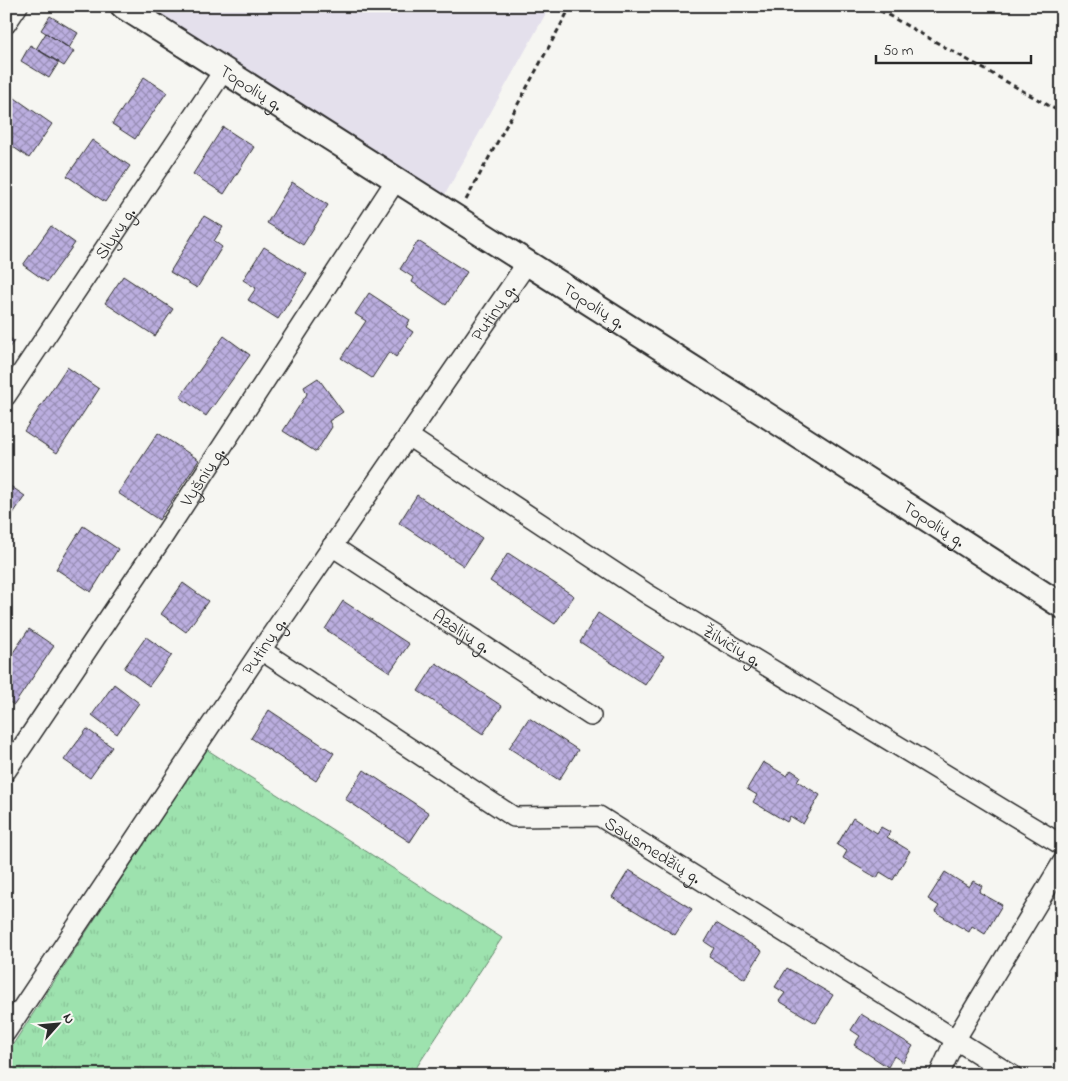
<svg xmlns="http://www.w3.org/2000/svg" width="1068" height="1081" viewBox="0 0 1068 1081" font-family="'Indie Flower',sans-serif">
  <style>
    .built { fill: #e4e0ec }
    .grass { fill: url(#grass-tufts); stroke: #64866c }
    .building { fill: url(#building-cross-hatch); stroke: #2b2b2b }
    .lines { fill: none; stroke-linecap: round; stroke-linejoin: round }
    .minor-casing { stroke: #2b2b2b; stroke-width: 22 }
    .tertiary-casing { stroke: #2b2b2b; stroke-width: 28 }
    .path { stroke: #2b2b2b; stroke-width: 3; stroke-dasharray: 5 4; stroke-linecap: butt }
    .minor { stroke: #f6f6f2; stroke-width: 19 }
    .tertiary { stroke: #f6f6f2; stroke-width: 24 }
    .labels { text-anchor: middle; stroke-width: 4; stroke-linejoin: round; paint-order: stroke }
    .street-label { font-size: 18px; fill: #2b2b2b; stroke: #f6f6f2 }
  </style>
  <defs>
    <pattern id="grass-tufts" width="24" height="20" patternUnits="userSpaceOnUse" patternTransform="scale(1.25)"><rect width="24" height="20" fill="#9de2ae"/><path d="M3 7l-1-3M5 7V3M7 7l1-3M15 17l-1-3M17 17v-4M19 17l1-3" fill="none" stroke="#87c296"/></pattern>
    <pattern id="building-cross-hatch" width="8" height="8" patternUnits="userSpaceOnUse" patternTransform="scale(1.25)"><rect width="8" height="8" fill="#bbaedf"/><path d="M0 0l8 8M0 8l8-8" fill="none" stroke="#988eb5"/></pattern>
  </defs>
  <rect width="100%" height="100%" fill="#f6f6f2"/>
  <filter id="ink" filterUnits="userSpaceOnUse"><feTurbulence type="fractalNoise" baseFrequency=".02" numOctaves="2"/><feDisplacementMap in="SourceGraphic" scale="10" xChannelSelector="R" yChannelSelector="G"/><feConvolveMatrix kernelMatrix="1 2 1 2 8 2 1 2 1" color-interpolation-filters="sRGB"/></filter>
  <g filter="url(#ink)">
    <path class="built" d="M142 6H550L443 198Z"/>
    <path class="grass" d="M206 749 502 938 416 1068 427 1075H6V1055Z"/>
    <path class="building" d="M50 16 78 33 69 48 41 30Z
      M46 33 74 51 64 66 36 49Z
      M30 45 59 62 49 78 21 61Z
      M144 77 167 92 135 139 112 124Z
      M12 96 52 124 29 158 6 142V104Z
      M223 127 254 147 224 194 193 174Z
      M92 140 130 166 105 202 67 176Z
      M292 182 328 205 303 245 267 223Z
      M204 216 223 227 214 241 222 247 197 288 170 272Z
      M51 226 75 243 47 282 23 265Z
      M418 241 467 272 446 305 412 282 414 278 400 269Z
      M264 247 307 274 278 319 248 300 256 288 243 280Z
      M123 276 173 309 155 336 105 303Z
      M369 293 410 320 406 327 413 332 396 357 389 352 372 378 341 358 366 321 355 314Z
      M6 335 14 341 6 352Z
      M224 336 250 355 206 416 180 397Z
      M67 367 99 389 57 453 24 431Z
      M318 378 343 412 329 421 332 427 316 452 283 431 307 394 304 387Z
      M158 433 199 460 159 520 118 493Z
      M6 483 25 496 6 524Z
      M417 495 482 538 464 566 399 523Z
      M83 526 118 549 91 592 56 569Z
      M508 553 574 596 555 624 490 581Z
      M183 583 208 601 186 632 161 614Z
      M343 601 409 644 390 672 325 629Z
      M598 613 664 656 645 685 580 642Z
      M29 629 54 646 14 705 6 700V663Z
      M146 637 172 655 149 686 124 668Z
      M436 663 502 706 483 734 418 691Z
      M114 684 139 703 117 734 92 715Z
      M269 710 334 753 316 781 251 738Z
      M529 718 578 750 559 780 509 748Z
      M87 729 112 747 90 778 64 760Z
      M763 762 787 776 791 770 800 776 797 781 820 795 803 824 790 816 787 822 753 802 757 795 747 789Z
      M364 770 429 813 410 842 345 799Z
      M853 818 877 833 881 827 890 832 887 837 910 851 893 880 880 872 877 878 843 858 847 851 837 845Z
      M629 870 692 909 675 935 612 897Z
      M945 872 969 887 973 881 982 886 979 892 1002 905 985 934 972 926 969 932 935 912 939 906 928 899Z
      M716 923 762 951 745 979 709 957 714 948 705 942Z
      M787 968 833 995 816 1023 779 1001 785 993 775 987Z
      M861 1014 913 1046 903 1062 894 1056 888 1067 854 1045 860 1036 851 1030Z"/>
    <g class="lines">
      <defs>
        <g id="minor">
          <path d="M6 24 18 6"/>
          <path id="s1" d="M6 396 224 70"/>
          <path id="s2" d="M408 436 649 595 1062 845"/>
          <path id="s3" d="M332 546 591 716"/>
          <path id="s4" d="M261 650 514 817 599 816 1012 1075"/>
          <path id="s5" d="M6 771 163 537 396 180"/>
          <path id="s6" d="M6 1032 261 650 527 263"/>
          <path d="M939 1075 955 1040 1062 863"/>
        </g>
        <g id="tertiary">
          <path id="s7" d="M123 6 765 414 1062 606"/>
        </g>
      </defs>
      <use href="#minor" class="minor-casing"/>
      <use href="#tertiary" class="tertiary-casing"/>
      <path class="path" d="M872 6 1062 113
        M466 200 571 6"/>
      <use href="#minor" class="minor"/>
      <use href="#tertiary" class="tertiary"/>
    </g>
  </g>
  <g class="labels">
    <g class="street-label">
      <text dy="6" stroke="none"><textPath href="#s7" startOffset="152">Topolių g.</textPath></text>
      <text dy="6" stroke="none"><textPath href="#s1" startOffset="196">Slyvų g.</textPath></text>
      <text dy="6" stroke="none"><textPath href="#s7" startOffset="558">Topolių g.</textPath></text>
      <text dy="6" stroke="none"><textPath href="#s6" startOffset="869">Putinų g.</textPath></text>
      <text dy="6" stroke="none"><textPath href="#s5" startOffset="354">Vyšnių g.</textPath></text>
      <text dy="6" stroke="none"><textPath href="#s7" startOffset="962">Topolių g.</textPath></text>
      <text dy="6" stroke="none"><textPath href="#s3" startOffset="155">Azalijų g.</textPath></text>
      <text dy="6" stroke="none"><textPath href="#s6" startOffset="464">Putinų g.</textPath></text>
      <text dy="6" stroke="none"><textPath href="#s2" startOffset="386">Žilvičių g.</textPath></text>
      <text dy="6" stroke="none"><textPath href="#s4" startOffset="452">Sausmedžių g.</textPath></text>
    </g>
  </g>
  <rect width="1068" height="1081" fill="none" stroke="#f6f6f2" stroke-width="25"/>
  <rect x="12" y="12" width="1043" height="1056" fill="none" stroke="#2b2b2b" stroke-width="2" filter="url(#ink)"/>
  <g transform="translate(58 1024) rotate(63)" stroke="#f6f6f2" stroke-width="4" paint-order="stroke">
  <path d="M0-4L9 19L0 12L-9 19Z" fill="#2b2b2b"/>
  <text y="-8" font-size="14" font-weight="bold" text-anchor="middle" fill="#2b2b2b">N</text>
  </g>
  <path d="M876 55v8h155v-8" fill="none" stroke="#2b2b2b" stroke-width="2.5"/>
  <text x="883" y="55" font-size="15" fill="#2b2b2b" stroke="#f6f6f2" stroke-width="4" paint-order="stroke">50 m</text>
</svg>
